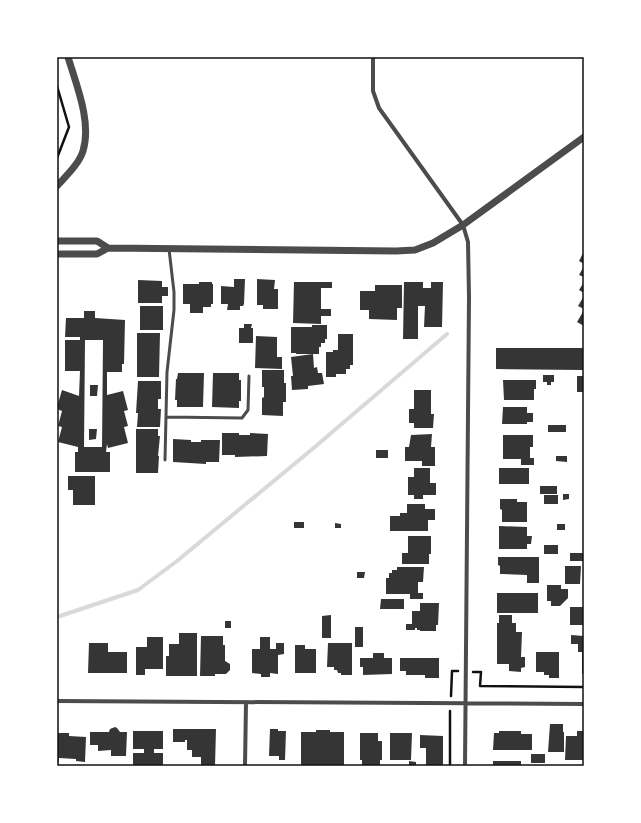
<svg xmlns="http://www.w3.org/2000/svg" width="641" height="823" viewBox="0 0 641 823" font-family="Overpass,sans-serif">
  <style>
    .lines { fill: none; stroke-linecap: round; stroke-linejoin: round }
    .stream { stroke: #d9d9d9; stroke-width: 4 }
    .building { fill: #353535; fill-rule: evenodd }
    .path { stroke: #111; stroke-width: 2.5 }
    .service { stroke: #4c4c4c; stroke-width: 3 }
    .minor { stroke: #4c4c4c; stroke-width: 4 }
    .tertiary { stroke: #4c4c4c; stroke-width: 7 }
    .neatline { fill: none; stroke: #111; stroke-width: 1.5 }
  </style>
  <rect width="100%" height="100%" fill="#fff"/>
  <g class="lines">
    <path class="stream" d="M57 617 138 590 177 561 316 446 447 334"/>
  </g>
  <path class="building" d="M584 251V264L579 261Z
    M584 266V277L579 275Z
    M234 279H245L244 304 243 306H240V310H227L228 304H221V286L234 287Z
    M257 279 275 280 274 289H278V309H263V305H257Z
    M138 280 162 281V287H168V296H162V303H138Z
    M199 282H212V284H213V304H211V307H203V313H190V304H183V284H199Z
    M294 282H332V288H321V309H331V316H321V324L293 323Z
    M404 282H423V288H431V282H443L442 327H424L425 306H418V339H403Z
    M584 282V293L579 290Z
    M375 285H402V308H397V320L369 319V310H360V291H375Z
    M584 296V309L578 306Z
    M140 306H163V330H140Z
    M584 310V326L577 322Z
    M84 311H95V318L125 320 124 364H122V372H107V395L123 391 128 410 124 411 128 426 124 427 128 443 108 448 107 444 106 452H110V472H75V452H78V447L58 442 62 427 58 426 62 411 57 409V407L62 390 79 396 80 371H65V340H80V337H65L66 318H84ZM85 340H103L102 447H84Z
    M244 324H252L251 328H253V343H239V328H244Z
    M312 325H327V339H325V343H321V347H319V354H296V353H291V327H312Z
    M137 333H160L159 377H137Z
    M338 334H353V365H350V369H346V374H336V377H326V352H333V350H338Z
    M256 336 277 337V357H282V369L255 368Z
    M496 348H584V370L496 369Z
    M313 354 314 368 317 367 318 373H322L324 384 308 386V389L292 390 291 376H293L291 357Z
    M262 370H284V383H286V402H283V416L262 415V398L264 397V387H262Z
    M178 373H204L203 407H177V400H175L176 379H177Z
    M213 373H239V380H241V401H239V408L212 407Z
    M543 375H554V382H551V385H547V382H543Z
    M577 376H584V392H577Z
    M503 380H536V389H534V400H504Z
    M138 381H161V399H158V409H161L160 427H137L138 413H136Z
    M90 385H98L97 396H90Z
    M414 390H431V414H434L433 428H414V423H409V409H414Z
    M503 407H527V413H533V422H527V424H502Z
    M548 425H566V432H548Z
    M89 429H97L96 439 89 440Z
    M136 429H158V436H160L158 456H159L158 473H136Z
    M222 433H239V435H250V433L268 434 267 456 235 457V455H222Z
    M432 434 431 447H435V466H422V461H405V447H409L411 435Z
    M503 435H533V447H530V458H534V465H521V459H503Z
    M173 439 191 440V442H201V440H220L219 462H206V464L173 462Z
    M376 450H388V458H376Z
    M556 456H567V462L556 461Z
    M414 468H430V483H436V495H423V499H414V495H408V477H414Z
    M499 468H529V484H499Z
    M68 476H95V505H73V490H68Z
    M540 486H557V494H540Z
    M563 494H569V499L563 500Z
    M544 495H558V504H544Z
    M500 499H517V502H527V522H502V510L500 509Z
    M407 504H425V509H435V520H428V531H390V516H400V513H407Z
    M294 522H304V528H294Z
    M335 523 341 524V528H335Z
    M557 524H565V530H557Z
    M499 526 527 527V536H532L531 544H527V549H499Z
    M408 536H431V554H429V564H402V553H408Z
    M544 545H558V554H544Z
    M570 553H584V561H570Z
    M498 557H539V583H527V575L500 574V566L498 565Z
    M565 566H581L580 584H565Z
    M397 567H424L423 582H418V593H423V599H410V594H386V578H389V573H392V570H397Z
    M357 572H365L364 578H357Z
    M547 585H561V589H568V598L560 606H551V601H547Z
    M497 593H538V613H497Z
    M381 599H404V609H380Z
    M420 603H439L438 625H436V631H420V630H417V628H415V630H406V624H412V611H420Z
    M570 607H584V625H570Z
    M331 615V638H322V616Z
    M499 615H512V623H516V632H522L521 657H525V667L521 668V672L509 671V664H497V623H499Z
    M225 621H231V628H225Z
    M355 627H363V647H355Z
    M179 633H197V676H166V656H169V644H179Z
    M571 635 584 636V674H582V652H578V644H571Z
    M201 636H223V645H225V661L230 664V670L226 674H215V676H200Z
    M147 637H163V669H145V675H136V647H147Z
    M260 637H270V649H276V643H284V654L278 655V674L270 673V677H261V674L252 673V649H260Z
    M89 643H108V652H127V673H88Z
    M328 643H352V675H341V673H338L337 670H334V667H327Z
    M295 645H305V649H316V673H295Z
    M536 652H559V678H549V675H544V672H536Z
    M373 653H384V658H392V674L363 675V667H360V658H373Z
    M400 658H439V678H425V675H406V671H400Z
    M550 724H563V732H564V752H548Z
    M115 727 117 728 120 732H127L126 756H111V750L98 751V745H90V732H109L110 729Z
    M173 729H216L215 766H201V757H192V750H187V740H185V742H173Z
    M270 729H278V731H286L285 760H279V756H269Z
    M316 730H330V732H344V766H301V732H316Z
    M133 731H163V749H154V753H163V766H133V753H144V749H133Z
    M499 731H521V734H532V750H493L494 733H499Z
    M577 731H584V760H565L566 736H577Z
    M58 733H69V736L86 737 85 762 76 761V759L59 758 58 766H57Z
    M360 733H378V741H382V760H380V766H362V760H360Z
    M390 733H412L411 760H390Z
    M420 735 443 736V766H426V748H420Z
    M531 754H545V763H531Z
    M409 761 416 762V766H409Z
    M493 761H521V766H493Z"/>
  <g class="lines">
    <path class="path" d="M57 86 69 127 57 158
      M473 672H481L480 686 584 687
      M451 696 452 671H458
      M450 766V711"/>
    <path class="service" d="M167 417 242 418 248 410 249 376
      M165 460 167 372 174 310V292L169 249"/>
    <path class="minor" d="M373 57V91L379 108 463 225 468 242 469 297 465 766
      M57 701 584 704
      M245 766 246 702"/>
    <path class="tertiary" d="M57 186C66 176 79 164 83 151 92 122 76 84 68 57
      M57 241H97L108 248
      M57 254H97L108 248 396 251 415 250 433 243 463 225 584 137"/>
  </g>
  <rect width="641" height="823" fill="none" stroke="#ffffff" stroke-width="116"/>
  <rect x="58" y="58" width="525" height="707" class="neatline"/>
</svg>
